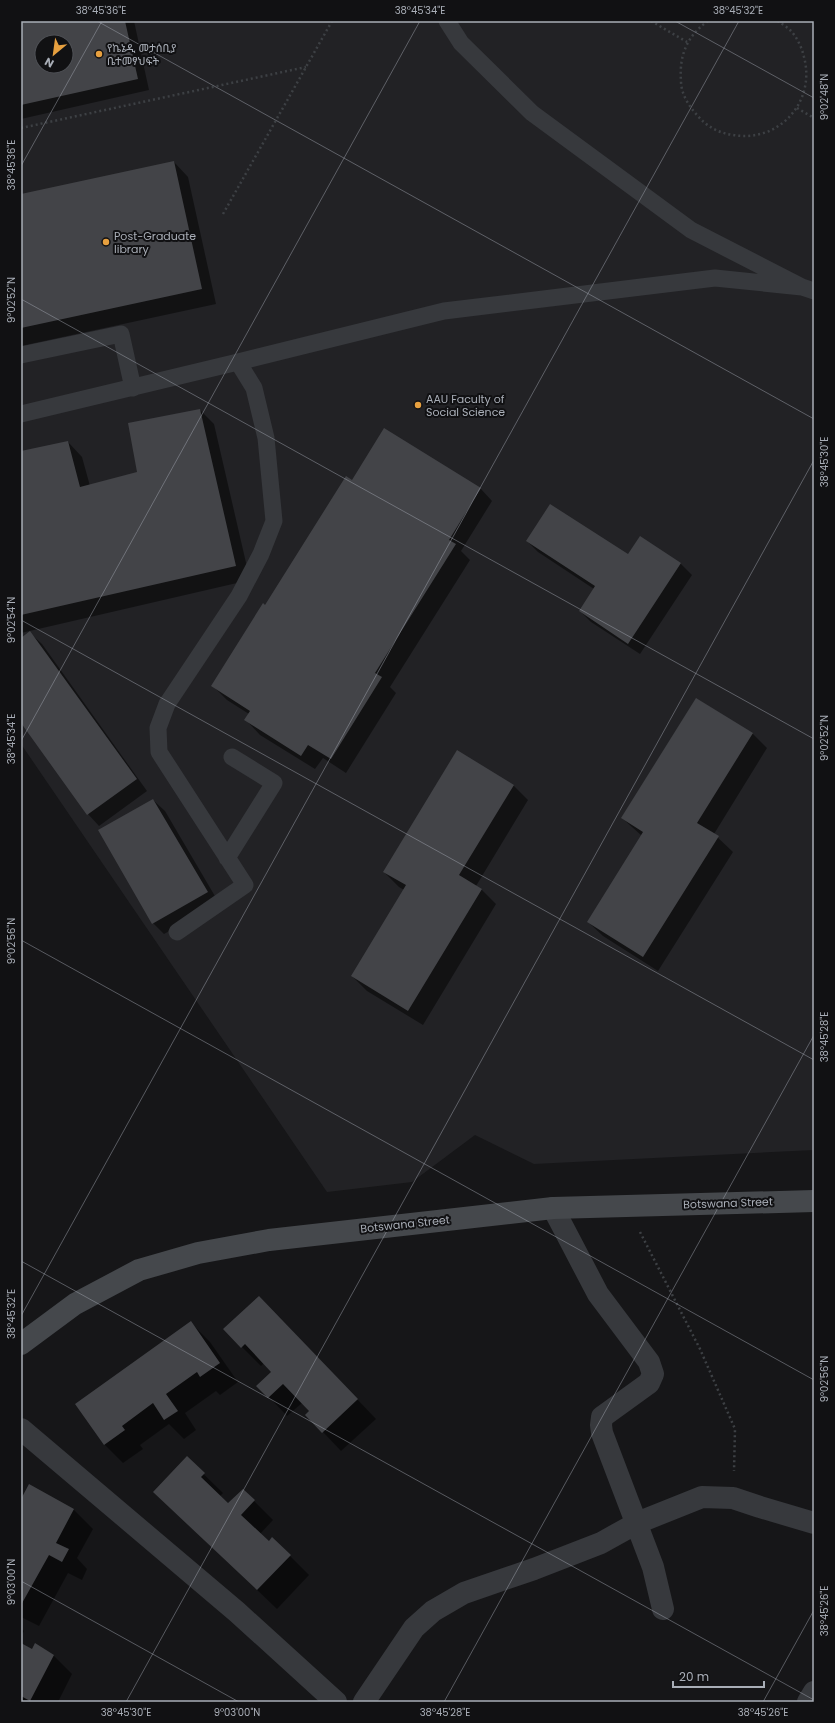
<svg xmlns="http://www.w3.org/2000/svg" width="835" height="1723" viewBox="0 0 835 1723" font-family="Poppins,'Noto Sans Ethiopic',sans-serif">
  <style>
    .built { fill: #222225; fill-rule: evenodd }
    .shadow { fill: #0007; fill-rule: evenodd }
    .building { fill: #434448; fill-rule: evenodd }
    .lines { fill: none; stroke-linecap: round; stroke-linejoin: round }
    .path { stroke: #3d4044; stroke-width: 2.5; stroke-dasharray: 2 3; stroke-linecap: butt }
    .lane { stroke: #37393d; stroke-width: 17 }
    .street { stroke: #37393d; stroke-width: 22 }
    .secondary { stroke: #45484c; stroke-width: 22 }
    .ticks { fill: none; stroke: #a9aeb7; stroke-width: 1; stroke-opacity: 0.45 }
    .poi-dot { fill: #e7a03f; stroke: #111113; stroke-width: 1.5 }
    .labels { text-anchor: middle; stroke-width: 4; stroke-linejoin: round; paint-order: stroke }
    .poi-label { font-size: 11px; fill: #a9aeb7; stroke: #111113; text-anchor: start }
    .street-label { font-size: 11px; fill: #a9aeb7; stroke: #111113 }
    .neatline { fill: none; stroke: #a9aeb7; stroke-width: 1.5 }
    .ticks-label { font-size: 10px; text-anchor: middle; fill: #a9aeb7 }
  </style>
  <rect width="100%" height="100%" fill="#161618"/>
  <path class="built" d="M21 21H814V1150L534 1164 475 1135 412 1182 327 1192 21 744ZM42 42H66V66H42Z"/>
  <path class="shadow" d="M21 21H134L149 90 21 119ZM42 42H66V66H42Z
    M174 162 188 177 216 304 21 346V195Z
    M200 410 214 424 250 580 21 633V452L68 442 82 457 90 486 138 473Z
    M384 429 481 489 492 501 461 551 470 560 390 687 396 693 346 773 323 758 315 769 260 735 246 720 249 714 227 700 213 686 353 481Z
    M640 537 681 564 692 575 640 654 591 622 580 611 594 589 538 552 527 541 628 555Z
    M30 633 42 644 147 791 99 826 88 814 21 721V639Z
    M697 699 753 734 767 748 714 834 733 852 658 971 603 936 588 922 642 836 622 818Z
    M457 751 514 786 528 800 476 886 481 889 496 904 423 1025 367 991 352 976 404 890 399 887 384 872Z
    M153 800 165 811 219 903 164 934 153 923Z
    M278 1316 376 1419 341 1451 323 1432 311 1411 302 1403 287 1416 269 1397 273 1372 264 1363 261 1366 224 1329Z
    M191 1323 210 1342 238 1382 220 1395 216 1391 185 1413 196 1430 184 1439 169 1424 140 1445 143 1449 123 1463 104 1444Z
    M187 1458 223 1493 220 1496 229 1505 254 1501 273 1520 260 1534 269 1543 290 1556 309 1575 277 1609 154 1492Z
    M29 1486 74 1510 93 1529 77 1558 87 1569 82 1580 68 1573 39 1626 21 1617V1501Z
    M21 1628 24 1631 21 1637Z
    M21 1644 32 1650 53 1655 72 1674 58 1702H21Z"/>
  <path class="building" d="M21 21H125L138 79 21 105ZM42 42H66V66H42Z
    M174 161 202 289 21 328V194Z
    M200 409 236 566 21 615V451L68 441 80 487 137 472 128 423Z
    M384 428 481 488 449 540 456 544 375 673 382 677 331 759 308 745 301 756 244 720 250 711 211 686 263 603 265 605 346 476 352 480Z
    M550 504 628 554 640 536 681 563 628 644 579 611 595 586 526 541Z
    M30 631 137 779 87 815 21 723V638Z
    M696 698 753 733 697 823 719 836 643 957 587 922 643 832 621 818Z
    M457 750 514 785 459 875 482 889 408 1011 351 976 406 885 383 872Z
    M153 799 208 892 152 924 98 830Z
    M259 1296 358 1399 322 1433 305 1415 309 1411 283 1384 268 1398 256 1386 271 1372 245 1344 241 1348 223 1329Z
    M191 1321 220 1363 200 1377 197 1372 166 1394 178 1411 164 1420 153 1403 122 1426 125 1430 104 1445 75 1404Z
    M187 1456 205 1473 201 1477 228 1503 243 1489 255 1500 241 1515 269 1541 272 1537 291 1555 257 1590 153 1492Z
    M29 1484 74 1509 56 1543 69 1549 62 1562 49 1555 21 1605V1499Z
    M21 1643 32 1649 35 1643 54 1655 30 1701 21 1696Z"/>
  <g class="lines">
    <path class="path" d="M651 21 687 42
      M708 21C687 36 679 55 681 81 681 94 689 106 697 115 707 127 719 133 733 135 779 143 816 102 804 57 802 48 797 37 790 30 787 27 782 24 778 21
      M797 108 814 118
      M21 128 306 67
      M223 214 332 21
      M640 1232 700 1349 735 1429 734 1471"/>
    <path class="lane" d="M447 21 461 43 532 113 691 230 802 287 814 291
      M21 355 121 334 133 388
      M238 362 444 311 715 278 802 287
      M21 414 238 362 254 388 266 438 274 521 261 554 239 596 167 704 158 728 159 752 245 885 177 932
      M227 858 274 783 232 757"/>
    <path class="street" d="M553 1208 598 1294 649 1362 653 1374 649 1383 602 1417 601 1425 602 1433 653 1567 663 1609
      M21 1429 237 1612 336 1702
      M364 1702 414 1628 433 1611 464 1593 534 1569 601 1543 637 1523 702 1497 733 1498 760 1507 814 1523
      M808 1702 814 1692"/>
    <path class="secondary" d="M21 1344 75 1304 139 1270 198 1253 269 1240 553 1208 814 1201"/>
  </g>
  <path class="ticks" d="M97 21 814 419M675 21 814 98M21 166 102 21M21 299 814 739M21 620 814 1060M21 741 420 21M21 940 814 1380M21 1261 814 1700M21 1316 739 21M21 1581 239 1702M126 1702 814 460M444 1702 814 1035M763 1702 814 1610"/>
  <g class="poi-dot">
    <circle cx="99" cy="54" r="4"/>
    <circle cx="106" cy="242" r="4"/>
    <circle cx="418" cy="405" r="4"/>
  </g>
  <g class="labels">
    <g class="poi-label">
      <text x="107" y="52">የኬኔዲ መታሰቢያ<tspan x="107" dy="13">ቤተመፃህፍት</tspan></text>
      <text x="114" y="240">Post-Graduate<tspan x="114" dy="13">library</tspan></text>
      <text x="426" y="403">AAU Faculty of<tspan x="426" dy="13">Social Science</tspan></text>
    </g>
    <g class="street-label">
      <text transform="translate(728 1203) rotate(-2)" y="4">Botswana Street</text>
      <text transform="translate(405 1224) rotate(-6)" y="4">Botswana Street</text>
    </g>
  </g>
  <rect width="835" height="1723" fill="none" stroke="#111113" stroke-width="44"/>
  <g transform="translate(54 54) rotate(209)"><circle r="19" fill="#111113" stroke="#4e5055"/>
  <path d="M0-3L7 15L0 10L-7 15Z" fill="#e7a03f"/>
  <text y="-6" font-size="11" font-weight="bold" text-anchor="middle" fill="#a9aeb7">N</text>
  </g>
  <path d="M673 1681v6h91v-6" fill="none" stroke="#a9aeb7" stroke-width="2"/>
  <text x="679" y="1681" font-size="12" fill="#a9aeb7" stroke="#111113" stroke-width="3" paint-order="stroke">20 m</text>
  <rect x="22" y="22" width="791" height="1679" class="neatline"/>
  <g class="ticks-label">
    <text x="101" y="14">38°45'36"E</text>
    <text x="420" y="14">38°45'34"E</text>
    <text x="738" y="14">38°45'32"E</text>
    <text transform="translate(824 97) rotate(-90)" y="4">9°02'48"N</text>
    <text transform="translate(11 165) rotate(-90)" y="4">38°45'36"E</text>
    <text transform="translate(11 300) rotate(-90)" y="4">9°02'52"N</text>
    <text transform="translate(824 462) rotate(-90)" y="4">38°45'30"E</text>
    <text transform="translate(11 620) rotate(-90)" y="4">9°02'54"N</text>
    <text transform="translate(824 738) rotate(-90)" y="4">9°02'52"N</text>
    <text transform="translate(11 739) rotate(-90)" y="4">38°45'34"E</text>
    <text transform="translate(11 941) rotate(-90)" y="4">9°02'56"N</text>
    <text transform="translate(824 1037) rotate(-90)" y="4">38°45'28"E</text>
    <text transform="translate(11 1314) rotate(-90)" y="4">38°45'32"E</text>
    <text transform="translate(824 1379) rotate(-90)" y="4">9°02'56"N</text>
    <text transform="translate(11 1582) rotate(-90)" y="4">9°03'00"N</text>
    <text transform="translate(824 1611) rotate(-90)" y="4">38°45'26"E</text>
    <text x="126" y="1716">38°45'30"E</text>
    <text x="237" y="1716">9°03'00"N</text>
    <text x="445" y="1716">38°45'28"E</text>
    <text x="763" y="1716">38°45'26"E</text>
  </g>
</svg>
